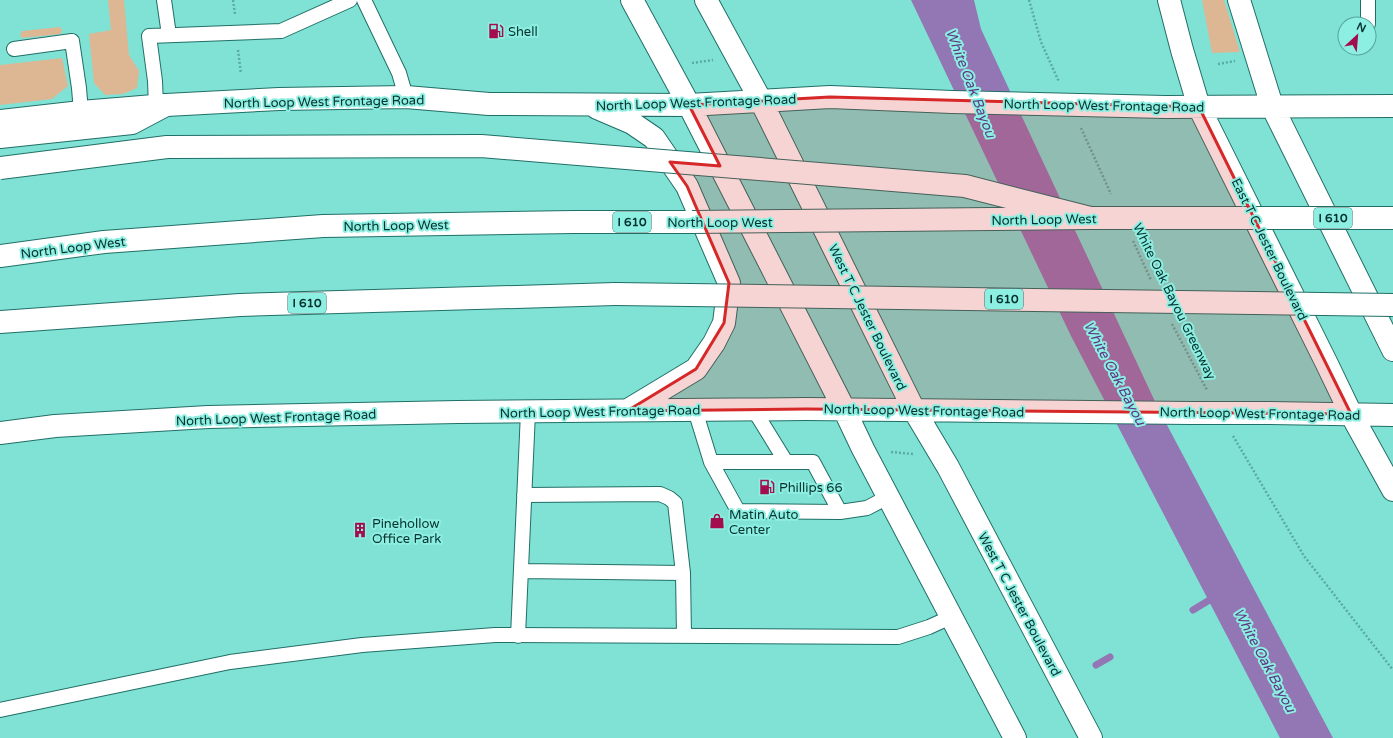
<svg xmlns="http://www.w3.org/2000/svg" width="1393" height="738" viewBox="0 0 1393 738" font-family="'Varela Round',sans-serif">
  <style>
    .green { fill: #ddb793 }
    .water { fill: #9377b4 }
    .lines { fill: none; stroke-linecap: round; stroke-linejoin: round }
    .stream { stroke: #9377b4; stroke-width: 7 }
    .lane-casing { stroke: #206f66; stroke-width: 16 }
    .secondary-casing { stroke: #206f66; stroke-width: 24 }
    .highway-casing { stroke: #206f66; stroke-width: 24 }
    .path { stroke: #59aba1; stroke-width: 2.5; stroke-dasharray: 2 2; stroke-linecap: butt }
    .lane { stroke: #fff; stroke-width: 14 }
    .secondary { stroke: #fff; stroke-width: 22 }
    .highway { stroke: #fff; stroke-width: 22 }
    .secondary-bridge-casing { stroke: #206f66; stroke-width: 24; stroke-linecap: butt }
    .highway-bridge-casing { stroke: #206f66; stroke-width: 24; stroke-linecap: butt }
    .secondary-bridge { stroke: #fff; stroke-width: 22 }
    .highway-bridge { stroke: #fff; stroke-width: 22 }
    .marked { fill: #d62828; fill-opacity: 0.2; stroke: #d62828; stroke-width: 3; stroke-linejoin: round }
    .labels { text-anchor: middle; stroke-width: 4; stroke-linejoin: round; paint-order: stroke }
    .shield { fill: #8defe2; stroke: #2e6b64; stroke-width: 1 }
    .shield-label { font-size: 12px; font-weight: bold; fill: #05322e }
    .poi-label { font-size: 13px; fill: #05322e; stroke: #8defe2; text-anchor: start }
    .street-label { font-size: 13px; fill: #05322e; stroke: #8defe2 }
    .water-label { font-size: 14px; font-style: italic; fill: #5f3986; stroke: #8defe2 }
  </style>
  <rect width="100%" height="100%" fill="#80e2d5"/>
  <path class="green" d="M108 0H124L129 55 139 71 137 88 123 94 105 95 94 83 89 34 111 30Z
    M1202 0H1224L1240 52 1212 53Z
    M60 27 62 30 61 34 22 38 20 35 22 31Z
    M62 58 68 86 52 99 0 105V65Z"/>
  <path class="water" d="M911 0H974L981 29 1158 408 1333 738H1280L1071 336Z"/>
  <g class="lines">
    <path class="stream" d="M1193 610 1216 596
      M1096 665 1110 657"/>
    <defs>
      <path id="lane" d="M164 0 169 35
        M364 0 399 73 406 97
        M1368 0V24
        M14 49 72 41 79 88 81 112
        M156 106 155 81 149 36 281 31 350 0
        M695 410 711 462 738 511 840 512 867 508 888 497
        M754 410 786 462H813L840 512
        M711 462H786
        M524 495 660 494 669 498 675 503 683 573 684 636
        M521 571 683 573
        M518 636 528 412
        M0 710 230 662 362 645 495 635 898 637 929 627 951 617"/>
      <path id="secondary" d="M632 0 689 105 844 409 863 449 1015 738
        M706 0 761 101 914 410 948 467 1091 738
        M1169 0 1182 50 1199 107 1326 362 1351 414 1393 490
        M1239 0 1272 106 1393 350
        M1165 107 1393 106
        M597 108 632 123 654 138 687 186 729 283 724 323 714 343 696 369 628 410
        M0 121 81 112 166 105 279 99 406 97 489 104 689 105 830 97 952 102
        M1266 413 1393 415
        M0 433 55 426 208 417 458 412 806 409 1191 413"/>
      <path id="highway" d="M0 137 132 123 166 105
        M0 256 104 242 323 226 573 222H692
        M0 322 240 305 615 294"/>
    </defs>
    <use href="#lane" class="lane-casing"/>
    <use href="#secondary" class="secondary-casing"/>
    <use href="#highway" class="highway-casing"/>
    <path class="path" d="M233 0 235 14
      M1029 0 1041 42 1059 82
      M238 50 241 74
      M692 63 713 60
      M1218 64 1235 61
      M1081 128 1111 194
      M1133 241 1151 280
      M1172 324 1207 390
      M1233 436 1304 556 1393 670
      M891 452 913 454"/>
    <use href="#lane" class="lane"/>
    <use href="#secondary" class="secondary"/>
    <use href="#highway" class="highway"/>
    <defs>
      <path id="secondary-bridge" d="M952 102 1165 107
        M1191 413H1266"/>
      <path id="highway-bridge" d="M0 168 167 147 481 146 965 186 1090 218
        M692 222 1090 218H1393
        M615 294 1393 305"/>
    </defs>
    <use href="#secondary-bridge" class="secondary-bridge-casing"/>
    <use href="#highway-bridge" class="highway-bridge-casing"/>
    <use href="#secondary-bridge" class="secondary-bridge"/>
    <use href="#highway-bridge" class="highway-bridge"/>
  </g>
  <path class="marked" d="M830 97 1199 107 1351 414 806 409 627 411 696 369 724 323 729 283 687 186 670 162 720 166 689 105Z"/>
  <defs>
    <symbol id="fuel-bare" viewBox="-9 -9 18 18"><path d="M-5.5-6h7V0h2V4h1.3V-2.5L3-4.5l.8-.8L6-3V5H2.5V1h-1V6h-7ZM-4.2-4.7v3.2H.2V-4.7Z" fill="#a30d4d" stroke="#8defe2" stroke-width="2.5" paint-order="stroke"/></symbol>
    <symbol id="shop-bare" viewBox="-9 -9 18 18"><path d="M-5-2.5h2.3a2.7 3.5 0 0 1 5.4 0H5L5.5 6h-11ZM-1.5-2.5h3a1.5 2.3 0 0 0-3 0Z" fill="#a30d4d" stroke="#8defe2" stroke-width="2.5" paint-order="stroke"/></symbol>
    <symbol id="building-bare" viewBox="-9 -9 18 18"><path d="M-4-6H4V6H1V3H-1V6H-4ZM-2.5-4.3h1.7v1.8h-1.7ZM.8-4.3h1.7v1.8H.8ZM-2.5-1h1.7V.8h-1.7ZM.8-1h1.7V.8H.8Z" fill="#a30d4d" stroke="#8defe2" stroke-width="2.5" paint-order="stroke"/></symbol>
  </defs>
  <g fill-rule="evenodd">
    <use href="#fuel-bare" x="485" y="20" width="22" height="22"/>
    <use href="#fuel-bare" x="756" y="476" width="22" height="22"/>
    <use href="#shop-bare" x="706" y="510" width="22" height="22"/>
    <use href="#building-bare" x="349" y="519" width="22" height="22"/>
  </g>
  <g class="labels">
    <g class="shield">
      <rect x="1314" y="208" width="38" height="20" rx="3"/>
      <rect x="613" y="212" width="38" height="20" rx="3"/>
      <rect x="985" y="289" width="38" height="20" rx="3"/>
      <rect x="288" y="293" width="38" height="20" rx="3"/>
    </g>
    <g class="shield-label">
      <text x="1333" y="222">I 610</text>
      <text x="632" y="226">I 610</text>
      <text x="1004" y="303">I 610</text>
      <text x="307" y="307">I 610</text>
    </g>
    <g class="poi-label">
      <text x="508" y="36">Shell</text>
      <text x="779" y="492">Phillips 66</text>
      <text x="729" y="519">Matin Auto<tspan x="729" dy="15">Center</tspan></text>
      <text x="372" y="528">Pinehollow<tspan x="372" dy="15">Office Park</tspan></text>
    </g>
    <g class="street-label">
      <text transform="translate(324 101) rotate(-1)" y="5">North Loop West Frontage Road</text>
      <text transform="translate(696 102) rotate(-2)" y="5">North Loop West Frontage Road</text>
      <text transform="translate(1104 105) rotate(1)" y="5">North Loop West Frontage Road</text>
      <text transform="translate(1044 219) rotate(-1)" y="5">North Loop West</text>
      <text x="720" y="227">North Loop West</text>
      <text transform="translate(396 225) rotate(-1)" y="5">North Loop West</text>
      <text transform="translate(73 247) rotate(-7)" y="5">North Loop West</text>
      <text transform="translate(1270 249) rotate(64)" y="5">East T C Jester Boulevard</text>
      <text transform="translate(1175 301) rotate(64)" y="5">White Oak Bayou Greenway</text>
      <text transform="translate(868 317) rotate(64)" y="5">West T C Jester Boulevard</text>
      <text transform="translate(924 410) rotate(1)" y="5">North Loop West Frontage Road</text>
      <text transform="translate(600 411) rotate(-1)" y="5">North Loop West Frontage Road</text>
      <text transform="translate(1260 413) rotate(1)" y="5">North Loop West Frontage Road</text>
      <text transform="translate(276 417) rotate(-2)" y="5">North Loop West Frontage Road</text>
      <text transform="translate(1020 604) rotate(62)" y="5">West T C Jester Boulevard</text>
    </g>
    <g class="water-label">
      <text transform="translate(971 83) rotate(69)" y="5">White Oak Bayou</text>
      <text transform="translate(1115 373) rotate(62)" y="5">White Oak Bayou</text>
      <text transform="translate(1265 660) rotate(62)" y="5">White Oak Bayou</text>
    </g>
  </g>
  <g transform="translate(1357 36) rotate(26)"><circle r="19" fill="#8defe2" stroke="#57a39a"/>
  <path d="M0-3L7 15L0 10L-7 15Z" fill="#a30d4d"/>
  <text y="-6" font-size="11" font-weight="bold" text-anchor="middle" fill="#05322e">N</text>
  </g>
</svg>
